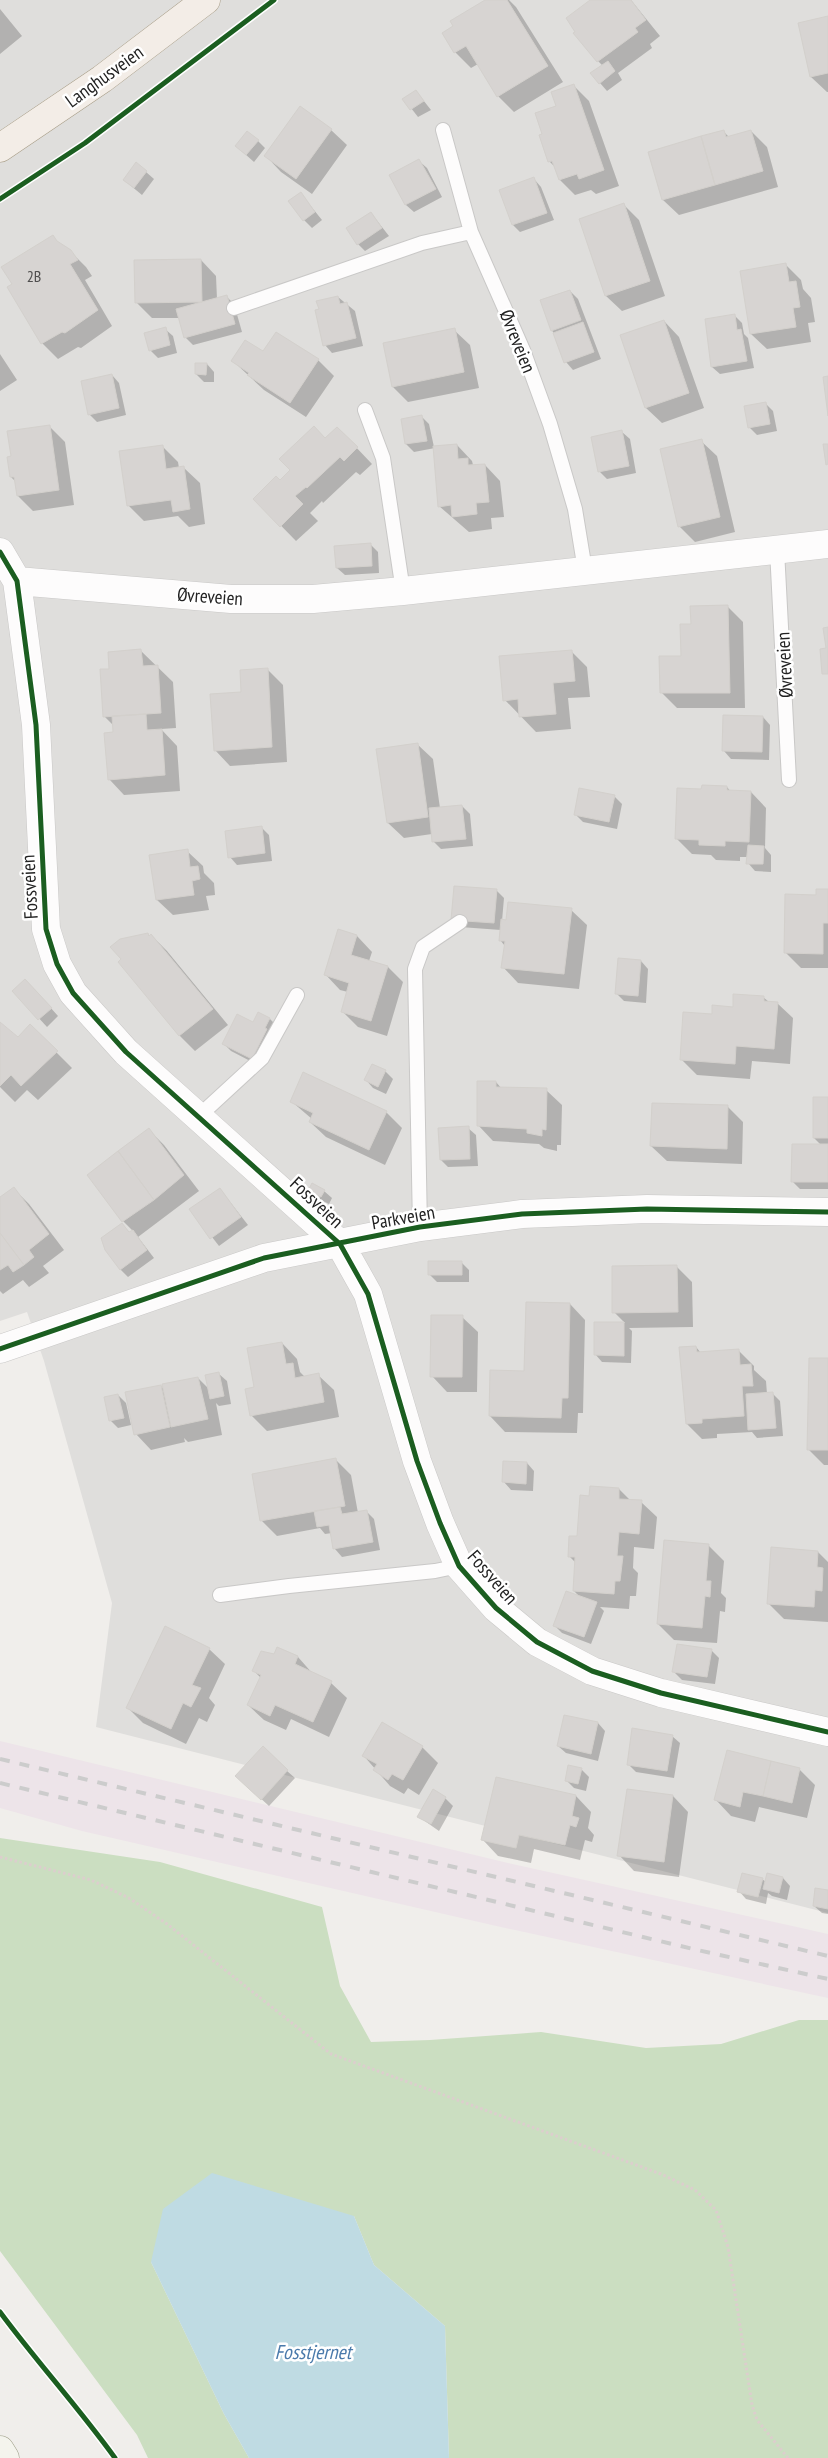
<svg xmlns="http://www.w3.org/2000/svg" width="828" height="2458" viewBox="0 0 828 2458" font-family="'PT Sans Narrow',sans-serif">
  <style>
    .residential { fill: #dfdedc }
    .industrial { fill: #ede4e9 }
    .forest { fill: #cbdec1 }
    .water { fill: #bfdbe3 }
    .shadow { fill: #0003 }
    .building { fill: #d7d4d2; stroke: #d3d0cc }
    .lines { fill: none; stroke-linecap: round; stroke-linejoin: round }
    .lane-casing { stroke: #c9c8c7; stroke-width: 16 }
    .street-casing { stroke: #c9c8c7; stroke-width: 29 }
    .secondary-casing { stroke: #999a82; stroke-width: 29 }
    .primary-casing { stroke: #a79c86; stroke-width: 29 }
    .path { stroke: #dccecd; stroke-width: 3; stroke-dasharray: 2.5 2.5; stroke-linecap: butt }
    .lane { stroke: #fdfcfc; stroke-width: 14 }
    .street { stroke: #fdfcfc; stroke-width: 28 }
    .secondary { stroke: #f4f4ed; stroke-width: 28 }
    .primary { stroke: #f3ede7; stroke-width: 28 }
    .rail { stroke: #ccc; stroke-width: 4; stroke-dasharray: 10 10; stroke-linecap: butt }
    .cycleway-casing { stroke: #fff; stroke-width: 8 }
    .cycleway { stroke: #1b5e20; stroke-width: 5 }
    .labels { text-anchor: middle; stroke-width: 5; stroke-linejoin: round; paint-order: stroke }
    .number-label { font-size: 16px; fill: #4f4e4e }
    .street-label { font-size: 19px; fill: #222; stroke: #fff }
    .water-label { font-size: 20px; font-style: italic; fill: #4a7aab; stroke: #fff }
  </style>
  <rect width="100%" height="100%" fill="#f0eeeb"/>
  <path class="residential" d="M0 0H828V1913L96 1727 112 1603 44 1361 27 1312 0 1321Z"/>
  <path class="industrial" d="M0 1741 508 1863 828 1934V1998L492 1925 82 1831 0 1808Z"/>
  <path class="forest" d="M0 1838 160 1862 322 1907 340 1986 371 2042 430 2040 541 2032 646 2048 721 2044 799 2020H828V2458H449L445 2326 374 2265 354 2216 151 2262 224 2414 249 2458H148L137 2435 0 2251Z"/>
  <path class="water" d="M212 2173 354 2216 374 2265 445 2326 449 2458H249L224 2414 151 2262 163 2209Z"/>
  <path class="shadow" d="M487 0H509L516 7 563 82 514 112 498 96 478 64 471 68 455 52 444 34Z
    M592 0H631L660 36 650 44 652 48 618 73 622 80 607 91 600 83 603 66 598 61Z
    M0 9 22 36 0 54Z
    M828 17V92H827L811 77Z
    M573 85 589 101 619 186 596 194 591 190 575 195 560 180 556 168 549 161 558 107Z
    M416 91 431 110 418 117 404 99Z
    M331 130 347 145 312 194 281 172 266 156Z
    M723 131 730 138 751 131 767 147 778 187 679 215 663 200 650 152Z
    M258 141 265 148 254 162 236 146Z
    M419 161 427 168 442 197 414 212 406 205 391 175Z
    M146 172 154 179 142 195 124 180Z
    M534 179 541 187 554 220 520 232 513 225Z
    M301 194 322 220 312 228 304 220Z
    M624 205 639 220 665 296 622 311 606 296 580 220Z
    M371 213 389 236 365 251 358 244Z
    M61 245 70 251 86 267 92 276 85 280 112 326 81 348 78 347 58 359 42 343Z
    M201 260 216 276 217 299 227 297 234 304 242 332 193 345 185 337 180 318H152L137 303Z
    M786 265 801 280 803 289 811 298 815 322 808 323 811 342 767 349 751 334Z
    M570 291 578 299 601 359 573 370 566 362 552 330Z
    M338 297 355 311 363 346 332 353 325 345Z
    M734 315 742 323 744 334 748 338 754 368 720 374 712 367Z
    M664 321 679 337 704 408 662 423 646 408 621 336Z
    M165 329 173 336 177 353 158 358 150 350Z
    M454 330 470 345 479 388 408 402 393 387Z
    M264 353 318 360 334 376 306 417 264 390 233 361Z
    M0 354 17 380 0 391Z
    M207 364 214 372V382H204L196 374Z
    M112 375 119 383 126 415 97 422 89 414Z
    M765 403 773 411 777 431 757 435 749 427Z
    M422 417 429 424 434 447 457 445 472 461 473 465H485L500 481 504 517 491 518 492 529 469 532 439 506 435 448 414 452 406 444Z
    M49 426 65 442 74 505 33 511 18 496 16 482 11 477 13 457Z
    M622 432 630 439 636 473 607 479 600 472Z
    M326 439 353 444 372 464 360 475 356 472 323 503 322 501 310 513 318 521 296 541 255 499 280 481Z
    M701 441 717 456 735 532 695 542 679 526Z
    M162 446 178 462 179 468H184L200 483 205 524 189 527 178 516 144 521 128 505Z
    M370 544 378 552 379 573 345 575 337 568Z
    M727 606 743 622 745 708H677L661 692 682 657 692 625Z
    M141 651 173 682 176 728 161 729 177 746 180 791 124 795 109 779 114 726 104 716Z
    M572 652 587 667 590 697 568 698 571 729 536 732 505 700Z
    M267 669 283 685 287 762 230 766 215 750Z
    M763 717 770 725 769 760 731 759 724 751Z
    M417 744 433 759 440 808 462 806 470 814 473 846 441 849 433 841 432 834 404 838 388 823Z
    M727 787 731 792H751L766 808 765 848 771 855V872L755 871 748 863V857H740V861L716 860 711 855 692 854 677 839 702 791Z
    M614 796 622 804 617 829 583 822 575 814Z
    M262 828 269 835 272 861 237 865 230 857Z
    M187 851 203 866 204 873 214 883 215 895 206 896 209 910 173 915 157 900Z
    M496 890 504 898 502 921 571 910 587 925 579 989 518 983 503 967 505 946 500 940 501 930 460 927Z
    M828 890V968H801L785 952 817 896Z
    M151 935 167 951 228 1025 195 1051 180 1036 119 962 122 959 121 940Z
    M357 936 372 952 369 961 388 967 403 982 387 1036 358 1027 342 1011 348 992 340 990 325 974Z
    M641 961 648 969 646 1003 624 1001 616 993Z
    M33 988 58 1016 47 1027 14 991Z
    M763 997 769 1002 777 1003 793 1018 790 1064 752 1061 750 1079 697 1075 682 1060 713 1015Z
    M270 1019 277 1026 260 1066 231 1051 223 1043 254 1024Z
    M0 1024 18 1039 30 1026 72 1068 38 1100 27 1090 15 1102 0 1087Z
    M385 1071 393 1079 386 1094 373 1088 366 1080Z
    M496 1082 502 1089 546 1090 562 1105 561 1145H557V1151L544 1148 539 1144 493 1141 478 1125Z
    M828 1098V1189H800L793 1182 822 1146 814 1138Z
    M291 1101 386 1112 402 1128 385 1165 326 1137 310 1122 312 1119Z
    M728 1107 743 1122 742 1164 667 1161 651 1146Z
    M468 1128 476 1135 478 1166 448 1167 441 1160Z
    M149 1130 164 1145 199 1191 138 1237 154 1258 128 1277 120 1269 122 1225 130 1233 133 1231 123 1221Z
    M14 1189 29 1204 64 1250 43 1266 49 1273 29 1287 23 1280 3 1294 0 1291V1199Z
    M220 1189 248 1225 219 1246 191 1210Z
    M309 1190 324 1191 332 1198 329 1204 317 1198Z
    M462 1263 469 1270V1282H437L429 1274Z
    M677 1267 692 1282 693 1327 629 1328 632 1331 631 1363 602 1362 595 1354V1323H625L614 1312Z
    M570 1304 585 1320 583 1413H578L577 1433 505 1432 490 1416 525 1373Z
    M462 1317 478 1332 477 1392H447L432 1376Z
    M282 1343 297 1359 300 1372 305 1377 318 1375 334 1390 339 1417 267 1431 251 1415 256 1388Z
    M696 1347 701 1353 738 1350 754 1366V1370L766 1381 767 1394 772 1393 780 1401 783 1436 757 1438 752 1432 717 1434V1438L702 1439 687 1424Z
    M828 1360V1465H824L808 1449Z
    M219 1374 227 1381 231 1404 219 1406 216 1403 222 1435 188 1442 184 1438 185 1442 151 1450 136 1434 161 1386 165 1390 198 1378 209 1389Z
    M118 1395 126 1403 131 1425 118 1428 110 1420Z
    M336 1460 351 1475 358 1513 366 1511 374 1519 380 1550 342 1557 335 1549 332 1533 325 1534 320 1528 277 1536 262 1521Z
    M527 1463 534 1471 533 1491 511 1490 504 1482Z
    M619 1489 631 1501 641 1502 657 1517 654 1549 634 1547 633 1568 638 1573 636 1596H630L629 1609 600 1607 604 1611 591 1644 562 1633 554 1625 580 1597 574 1591 576 1563 569 1556 578 1538 591 1498Z
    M708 1545 724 1561 721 1593 726 1598 725 1612 720 1611 717 1643 674 1640 658 1624Z
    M818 1552 828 1562V1622L784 1619 768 1603Z
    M278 1648 298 1657 313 1674 331 1683 347 1698 329 1737 291 1719 286 1730 264 1720 248 1705 261 1678 253 1670 274 1656Z
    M209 1649 225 1664 209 1698 215 1705 207 1722 199 1718 186 1744 143 1723 127 1707Z
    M711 1650 719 1658 715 1684 682 1680 674 1672Z
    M598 1723 605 1731 598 1761 566 1753 558 1746Z
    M382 1724 422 1747 438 1763 419 1795 408 1788 404 1794 390 1786 363 1755Z
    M672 1736 680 1743 674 1778 636 1772 628 1764Z
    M581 1769 589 1777 586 1791 574 1788 566 1780Z
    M799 1769 815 1785 807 1818 759 1807 755 1822 731 1816 716 1800Z
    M287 1771 295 1778 269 1806 244 1783Z
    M497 1779 576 1796 591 1812 588 1828 594 1835 592 1842 585 1840 580 1860 534 1849 531 1863 498 1856 483 1840Z
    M673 1796 688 1812 679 1877 634 1871 619 1855Z
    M445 1798 453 1806 439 1831 419 1817Z
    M783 1878 790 1886 787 1900 772 1896 768 1893 766 1904 746 1899 739 1891 762 1879 766 1882Z
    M828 1891V1914L822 1913 814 1906Z"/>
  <path class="building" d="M485 0H507L548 66 497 97 466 46 454 53 442 33 453 26 450 21Z
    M590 0H631L646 20 635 28 638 32 597 62 573 33 575 32 566 18Z
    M828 16V73L810 77 798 23Z
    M608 61 615 71 599 84 590 73Z
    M574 84 604 170 579 179 577 174 559 180 552 161 548 162 539 135 542 134 535 113 556 106 551 92Z
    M416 90 424 101 410 110 402 99Z
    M300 106 332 129 296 179 264 156Z
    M724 130 726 137 751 130 763 171 715 185 701 136Z
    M247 131 259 140 246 155 235 146Z
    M701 136 715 185 662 200 648 152Z
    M419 159 436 189 405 205 389 175Z
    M136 162 147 171 134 188 123 180Z
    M534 177 547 213 512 225 499 190Z
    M301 192 315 212 303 221 288 201Z
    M624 203 650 281 605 296 579 219Z
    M371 212 382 228 357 245 346 228Z
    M53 235 57 241 71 250 78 260 70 264 98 310 65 333 62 332 41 344 7 287 12 284 1 267Z
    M201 259 202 302 135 303 134 260Z
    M786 263 789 282 796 281 800 307 793 308 796 327 750 334 740 271Z
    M570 290 581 320 551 331 540 300Z
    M227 295 235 324 184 338 176 309Z
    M338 296 340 304 347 302 356 338 323 346 315 310 319 309 316 301Z
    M735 314 737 330 741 329 747 361 711 367 705 319Z
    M664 320 689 393 645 408 620 335Z
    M583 322 594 352 564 363 553 333Z
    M166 327 170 345 149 351 144 333Z
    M455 328 464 372 392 387 383 343Z
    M276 332 319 359 290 403 247 375 249 373 231 361 245 340 263 351Z
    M195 363H207L206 375 195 374Z
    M112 374 119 408 88 415 81 381Z
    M828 376V416L823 377Z
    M766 402 770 424 748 428 744 406Z
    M422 415 427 441 405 444 401 419Z
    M50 425 59 490 17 496 14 477H10L7 457 11 456 7 431Z
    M314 426 325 438 337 427 358 447 344 461 340 457 307 488 306 487 295 496 303 504 280 527 253 499 276 476 280 480 290 470 279 459Z
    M622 430 629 466 598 472 591 437Z
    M702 439 720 517 678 527 660 449Z
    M457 444 458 459 468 458V465L485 464 489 502 476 503 477 514 452 517 451 505 438 507 433 446Z
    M823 444H828V464L826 465Z
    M163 445 166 469 184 466 190 509 173 512 171 500 127 506 119 451Z
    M371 543 372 566 336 568 334 546Z
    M728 605 730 693H660L659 656H681L680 624H691L690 606Z
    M828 627V674H822L820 649 826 648 823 628Z
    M141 649 143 666 158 665 161 713 103 717 100 669H109L108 652Z
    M572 650 575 681 553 683 556 714 519 717 518 699 503 701 499 656Z
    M268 668 272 747 214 751 210 694 241 692 240 670Z
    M146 714 147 730 162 729 165 775 108 780 104 733 113 732 112 716Z
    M723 715 763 716 762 752 722 751Z
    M418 743 428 817 387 823 376 749Z
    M702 785 727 786V790L751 791 749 842 725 841V846L699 845V840L675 839 677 788 701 789Z
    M579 788 615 795 609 822 574 815Z
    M462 805 466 839 432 842 429 808Z
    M262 826 265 853 228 858 225 831Z
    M748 845 764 846 763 864H746Z
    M188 849 190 867 198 866 200 879 192 881 194 895 156 900 149 855Z
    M454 886 497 889 494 923 451 920Z
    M816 889H828V923H823V954L784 953 785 894 816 895Z
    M508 902 572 908 564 974 501 968 505 941H499L501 919 506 920Z
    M338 929 357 935 351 955 388 966 371 1021 341 1012 349 983 324 975Z
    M148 933 149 936 151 934 213 1009 179 1036 118 962 121 959 110 947 120 939Z
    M618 958 641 960 638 996 615 994Z
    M25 979 52 1008 38 1020 12 991Z
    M733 994 764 996V1001L778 1002 774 1049 736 1046 735 1064 680 1060 683 1012 712 1014V1005L733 1007Z
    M258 1012 270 1018 265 1028 267 1029 252 1059 222 1044 237 1014 253 1022Z
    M0 1022 18 1037 30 1024 58 1051 21 1086 11 1075 0 1086Z
    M372 1064 386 1070 378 1087 364 1080Z
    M303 1072 387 1111 369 1150 309 1122 313 1113 290 1102Z
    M477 1081H496V1087L547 1088 546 1130 542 1129V1136L527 1133V1129L477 1126Z
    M813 1097H828V1138H813Z
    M652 1103 728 1105 727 1149 650 1146Z
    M469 1126 470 1159 440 1160 438 1128Z
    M149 1128 184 1175 154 1200 118 1151Z
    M792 1144H828V1182H791Z
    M118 1151 154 1200 122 1222 87 1175Z
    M312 1183 325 1190 321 1197 308 1191Z
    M14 1187 49 1234 29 1250 34 1257 24 1265 0 1233V1197Z
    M220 1188 241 1217 210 1239 189 1209Z
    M122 1223 129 1232 133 1230 147 1250 120 1270 105 1250 101 1238Z
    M0 1233 24 1265 13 1272 8 1265 0 1270Z
    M428 1261H462V1275H428Z
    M677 1265 678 1312 612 1313V1266Z
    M526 1302 570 1303 568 1398H562L561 1418 489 1416 490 1370 524 1371Z
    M431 1315H463L462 1377H430Z
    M594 1322H624V1356L594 1355Z
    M282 1342 286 1364 293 1363 295 1378 319 1373 324 1402 250 1416 245 1389 254 1387 247 1348Z
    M696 1346 697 1352 739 1349 740 1365 751 1364 753 1386H742L744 1416 702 1419V1423L686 1424 679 1347Z
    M809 1358H828V1450H807Z
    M219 1372 224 1396 210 1399 205 1375Z
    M198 1377 208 1419 171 1427 162 1384Z
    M161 1385 170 1427 134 1435 125 1392Z
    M773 1392 776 1428 748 1430 746 1394Z
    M118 1394 124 1418 109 1421 104 1397Z
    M336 1458 345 1506 260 1521 252 1474Z
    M503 1461 527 1462 526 1484 502 1482Z
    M590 1486 619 1488V1499L642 1500 639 1534 619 1532 617 1556H623L620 1581H615L614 1594 573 1591 575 1557H568L569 1536H577L580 1495 589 1496Z
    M340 1507 342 1514 367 1510 373 1542 333 1549 329 1525 317 1527 314 1511Z
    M664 1540 709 1544 706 1581H711L710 1597 705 1596 702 1628 657 1624Z
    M771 1547 818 1551 817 1567 823 1568 822 1591 815 1590 814 1607 767 1604Z
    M566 1591 597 1602 584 1637 553 1626Z
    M165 1626 210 1648 192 1685 201 1688 191 1707 183 1703 171 1729 126 1708Z
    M677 1644 712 1649 707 1677 672 1672Z
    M277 1647 298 1656 295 1664 332 1681 313 1722 275 1705 270 1716 247 1705 261 1675 252 1671 261 1651 274 1654Z
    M564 1715 598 1722 591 1754 557 1746Z
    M382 1722 423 1746 403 1780 392 1774 388 1780 373 1770 377 1764 362 1756Z
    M632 1728 673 1735 667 1771 627 1765Z
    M263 1746 288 1770 261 1800 235 1776Z
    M727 1750 771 1761 763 1796 743 1792 740 1807 714 1800Z
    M771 1761 800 1768 792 1803 763 1796Z
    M568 1765 582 1768 578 1784 565 1781Z
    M496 1777 576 1795 572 1816 579 1818 576 1827 570 1825 565 1845 519 1835 516 1848 481 1840Z
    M433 1789 446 1797 431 1824 417 1817Z
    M627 1789 673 1795 664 1862 617 1856Z
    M742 1873 763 1878 758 1897 737 1892Z
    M767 1873 783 1877 779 1893 763 1889Z
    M815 1888 828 1890V1909L813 1906Z"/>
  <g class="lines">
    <defs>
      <path id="lane" d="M443 130 471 232 523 350 550 424 575 509 585 570
        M234 308 422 243 471 232
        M365 410 383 458 403 591
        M777 550 789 780
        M199 1116 262 1058 297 995
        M420 1227 415 969 423 947 460 922
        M220 1595 289 1586 435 1571 459 1566"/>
      <path id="street" d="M0 552 17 581 36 725 46 929 57 964 73 993 126 1052 340 1244 368 1294 417 1461 440 1523 459 1566 496 1608 537 1642 592 1671 661 1693 828 1732
        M17 581 231 599H313L403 591 828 544
        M0 1349 264 1258 420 1227 522 1214 647 1209 828 1212"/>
      <path id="secondary" d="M0 2450 5 2458"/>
      <path id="primary" d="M0 148 102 79 206 0"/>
    </defs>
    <use href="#lane" class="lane-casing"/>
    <use href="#street" class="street-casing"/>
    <use href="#secondary" class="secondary-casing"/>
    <use href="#primary" class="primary-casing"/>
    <path class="path" d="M0 1857 91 1880 129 1898 167 1924 331 2054 661 2174 695 2190 716 2210 728 2247 752 2405 757 2420 788 2458"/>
    <use href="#lane" class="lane"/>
    <use href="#street" class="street"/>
    <use href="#secondary" class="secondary"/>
    <use href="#primary" class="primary"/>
    <path class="rail" d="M0 1759 828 1956
      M0 1783 693 1949 828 1979"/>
    <defs>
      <path id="cycleway" d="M0 199 85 143 274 0
        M0 552 17 581 36 725 46 929 57 964 73 993 126 1052 340 1244 368 1294 417 1461 440 1523 459 1566 496 1608 537 1642 592 1671 661 1693 828 1732
        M0 1349 264 1258 420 1227 522 1214 647 1209 828 1212
        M0 2312C37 2362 79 2408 115 2458"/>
    </defs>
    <use href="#cycleway" class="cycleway-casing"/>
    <use href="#cycleway" class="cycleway"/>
  </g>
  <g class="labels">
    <g class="number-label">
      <text x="34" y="282">2B</text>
    </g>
    <g class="street-label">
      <text transform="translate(104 76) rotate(-36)" y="7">Langhusveien</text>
      <text transform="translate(518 341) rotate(68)" y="7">Øvreveien</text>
      <text transform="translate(210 596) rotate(4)" y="7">Øvreveien</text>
      <text transform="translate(784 665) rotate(-93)" y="7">Øvreveien</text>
      <text transform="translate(29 887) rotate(-93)" y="7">Fossveien</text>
      <text transform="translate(317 1202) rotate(43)" y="7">Fossveien</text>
      <text transform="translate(403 1217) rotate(-10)" y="7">Parkveien</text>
      <text transform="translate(493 1577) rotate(49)" y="7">Fossveien</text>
    </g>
    <g class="water-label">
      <text x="313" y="2359">Fosstjernet</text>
    </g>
  </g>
</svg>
